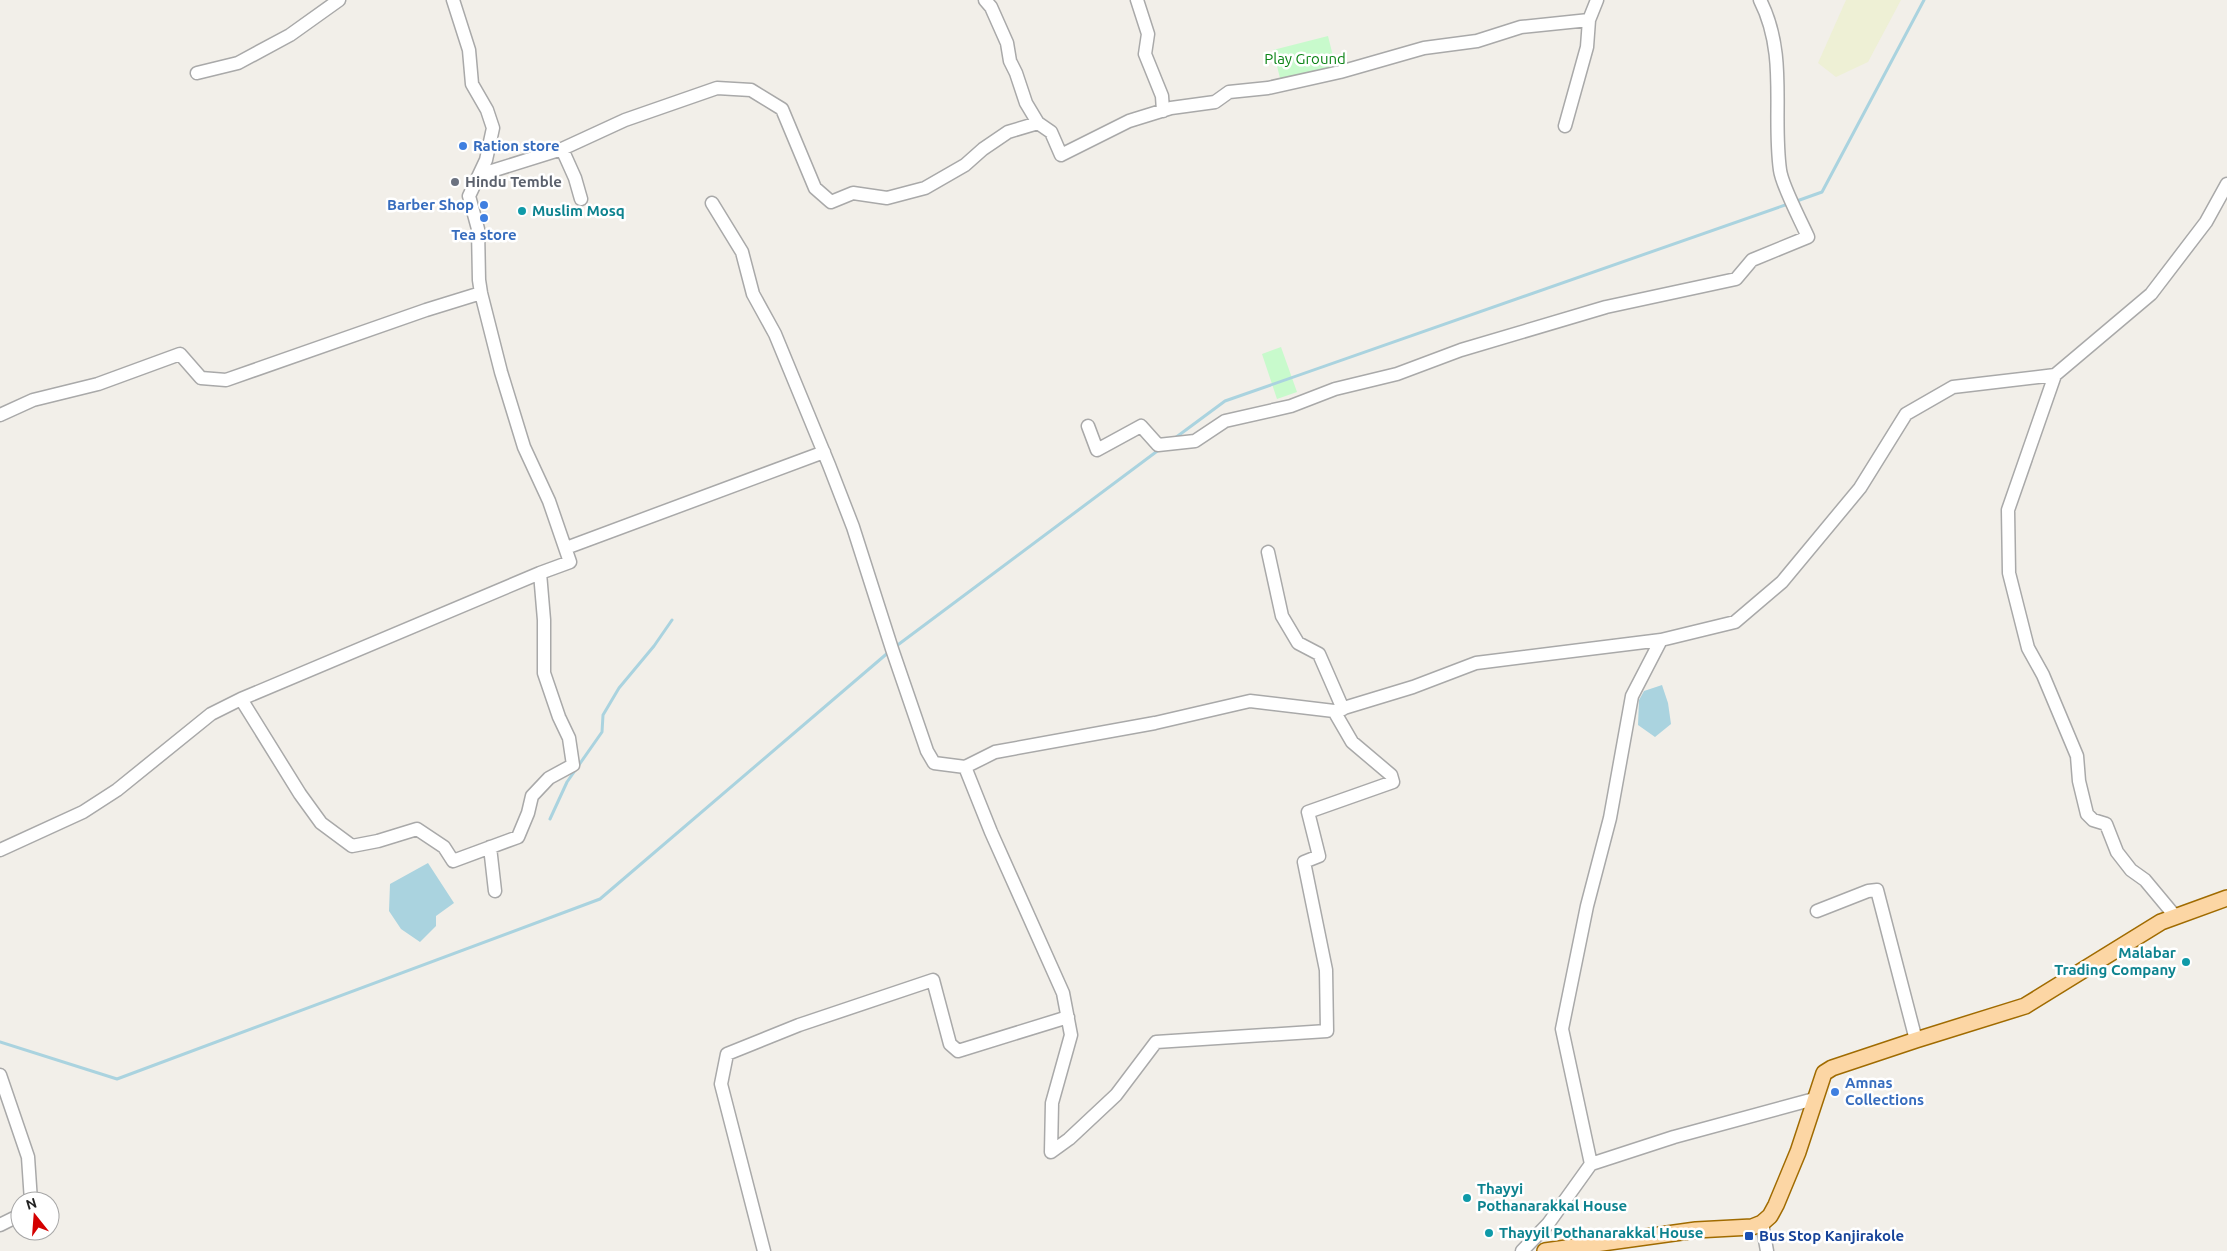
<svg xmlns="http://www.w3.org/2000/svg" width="2227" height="1251" viewBox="0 0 2227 1251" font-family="Ubuntu,sans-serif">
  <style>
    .farmland { fill: #eef0d5 }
    .park { fill: #c8facc }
    .water { fill: #aad3df }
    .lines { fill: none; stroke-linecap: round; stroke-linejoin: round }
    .stream { stroke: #aad3df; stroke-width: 3 }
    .minor-casing { stroke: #a9a9a9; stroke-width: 15 }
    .major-casing { stroke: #a06b00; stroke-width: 18 }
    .minor { stroke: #fff; stroke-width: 12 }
    .major { stroke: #fcd6a4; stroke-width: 15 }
    .shop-dot { fill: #3f7fe0; stroke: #fff; stroke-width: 2 }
    .worship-dot { fill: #6b7280; stroke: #fff; stroke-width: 2 }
    .culture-dot { fill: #0f9aa8; stroke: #fff; stroke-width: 2 }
    .transit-dot { fill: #1a4fb4; stroke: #fff; stroke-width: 2 }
    .labels { text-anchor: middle; stroke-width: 5; stroke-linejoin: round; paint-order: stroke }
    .park-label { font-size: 15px; fill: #0c8416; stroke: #fff }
    .shop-label { font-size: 15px; font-weight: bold; fill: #366cbe; stroke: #fff; text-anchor: start }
    .worship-label { font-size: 15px; font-weight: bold; fill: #5b616d; stroke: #fff; text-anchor: start }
    .culture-label { font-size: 15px; font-weight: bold; fill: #0d838f; stroke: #fff; text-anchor: start }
    .transit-label { font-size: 15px; font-weight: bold; fill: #164399; stroke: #fff; text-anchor: start }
  </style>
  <rect width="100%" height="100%" fill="#f2efe9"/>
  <path class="farmland" d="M1846 0H1901L1868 62 1836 77 1818 63Z"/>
  <path class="park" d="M1328 36 1336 68 1281 82 1273 50Z
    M1281 347 1297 392 1277 399 1262 354Z"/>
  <path class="water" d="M1662 685 1668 703 1671 724 1655 737 1638 725 1639 700 1644 691Z
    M428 863 454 903 436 916V926L420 942 401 929 389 911 390 884Z"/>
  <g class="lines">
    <path class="stream" d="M1794 202 1822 192 1924 0
      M1175 438 1225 401 1788 204
      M895 647 1160 449
      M550 819 567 782 602 732 603 715 619 688 654 646 672 620
      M0 1042 117 1079 600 899 890 651"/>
    <defs>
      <path id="minor" d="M985 0 991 7 1007 43 1010 61 1016 73 1026 103 1038 123
        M1137 0 1148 34 1145 54 1162 96 1163 111
        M197 73 238 63 290 35 339 0
        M1565 126 1587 47 1589 20
        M562 149 575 178 581 199
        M479 175 562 149 625 120 717 88 751 90 782 109 815 188 831 202 853 193 887 198 925 188 965 165 983 149 1008 132 1038 123 1051 132 1061 155 1129 121 1171 108 1215 102 1229 92 1268 88 1340 72 1424 48 1477 41 1521 27 1589 20 1597 0
        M712 203 742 252 753 294 775 334 829 465 853 527 892 649 927 751 934 763 965 767 995 752 1155 723 1250 701 1334 711 1413 687 1476 663 1661 640
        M2055 375 2008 510 2009 573 2028 648 2043 675 2077 756 2079 781 2087 814 2093 820 2106 824 2117 852 2131 870 2145 880 2175 916
        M0 415 33 400 98 384 180 354 201 378 226 380 426 310 481 293
        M1088 426 1097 450 1141 426 1158 445 1195 441 1225 421 1291 406 1335 389 1397 374 1461 350 1606 307 1736 279 1752 260 1808 237C1801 221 1782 186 1780 170 1772 113 1788 55 1760 0
        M566 548 824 452
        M1268 552 1282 616 1298 643 1319 654 1343 709
        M241 699 540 573
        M965 767 991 832 1063 993 1071 1035 1052 1103 1051 1152
        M490 847 495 891
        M0 850 83 812 117 790 211 714 241 699 300 794 321 823 352 846 378 841 417 829 444 847 453 861 518 837 528 813 532 796 549 778 573 765 569 738 559 717 544 673V620L540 573 570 562 549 501 524 447 501 372 481 293 479 280 478 229 469 196 486 160 493 128 487 110 472 84 469 50 453 0
        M1817 911 1868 891 1877 890 1916 1040
        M0 1075 28 1157 31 1201
        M1051 1152 1069 1139 1116 1095 1156 1042 1327 1031 1326 970 1304 862 1319 856 1308 812 1393 782 1391 775 1352 742 1334 711
        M1591 1164 1674 1137 1814 1099
        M1762 1223 1767 1251
        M0 1225 20 1215
        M764 1251 721 1084 727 1054 799 1025 933 980 950 1044 958 1051 1068 1017
        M1522 1251 1548 1224 1591 1164 1562 1029 1587 906 1610 818 1632 696 1661 640 1735 622 1782 582 1860 488 1906 414 1953 387 2055 375 2151 294 2206 222 2227 184"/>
      <path id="major" d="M1545 1251 1696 1230 1752 1227 1762 1223 1770 1216 1776 1205 1798 1152 1824 1073 1832 1068 1916 1040 2025 1006 2161 922 2227 898"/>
    </defs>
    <use href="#minor" class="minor-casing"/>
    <use href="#major" class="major-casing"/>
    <use href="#minor" class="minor"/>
    <use href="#major" class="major"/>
  </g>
  <g class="shop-dot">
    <circle cx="463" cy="146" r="5"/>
    <circle cx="484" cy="205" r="5"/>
    <circle cx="484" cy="218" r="5"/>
    <circle cx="1835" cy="1092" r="5"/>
  </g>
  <circle class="worship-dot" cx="455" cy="182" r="5"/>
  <g class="culture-dot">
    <circle cx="522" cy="211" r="5"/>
    <circle cx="2186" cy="962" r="5"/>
    <circle cx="1467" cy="1198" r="5"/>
    <circle cx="1489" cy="1233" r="5"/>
  </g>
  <rect class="transit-dot" x="1744" y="1231" width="10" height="10" rx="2.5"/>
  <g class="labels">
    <g class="park-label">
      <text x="1305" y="64">Play Ground</text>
    </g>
    <g class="shop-label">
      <text x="473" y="151">Ration store</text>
      <text x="474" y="210" text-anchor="end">Barber Shop</text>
      <text x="484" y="240" text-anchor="middle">Tea store</text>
      <text x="1845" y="1088">Amnas<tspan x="1845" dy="17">Collections</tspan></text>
    </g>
    <g class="worship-label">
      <text x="465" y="187">Hindu Temble</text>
    </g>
    <g class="culture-label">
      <text x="532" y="216">Muslim Mosq</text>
      <text x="2176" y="958" text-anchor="end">Malabar<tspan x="2176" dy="17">Trading Company</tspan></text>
      <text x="1477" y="1194">Thayyi<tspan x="1477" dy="17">Pothanarakkal House</tspan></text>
      <text x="1499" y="1238">Thayyil Pothanarakkal House</text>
    </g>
    <g class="transit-label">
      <text x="1759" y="1241">Bus Stop Kanjirakole</text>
    </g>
  </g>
  <g transform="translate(35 1216) rotate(343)"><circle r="24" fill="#ffffff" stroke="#a7a7a7"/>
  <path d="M0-4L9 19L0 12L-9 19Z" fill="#d40000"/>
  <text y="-8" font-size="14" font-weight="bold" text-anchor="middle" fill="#222222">N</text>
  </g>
</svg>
